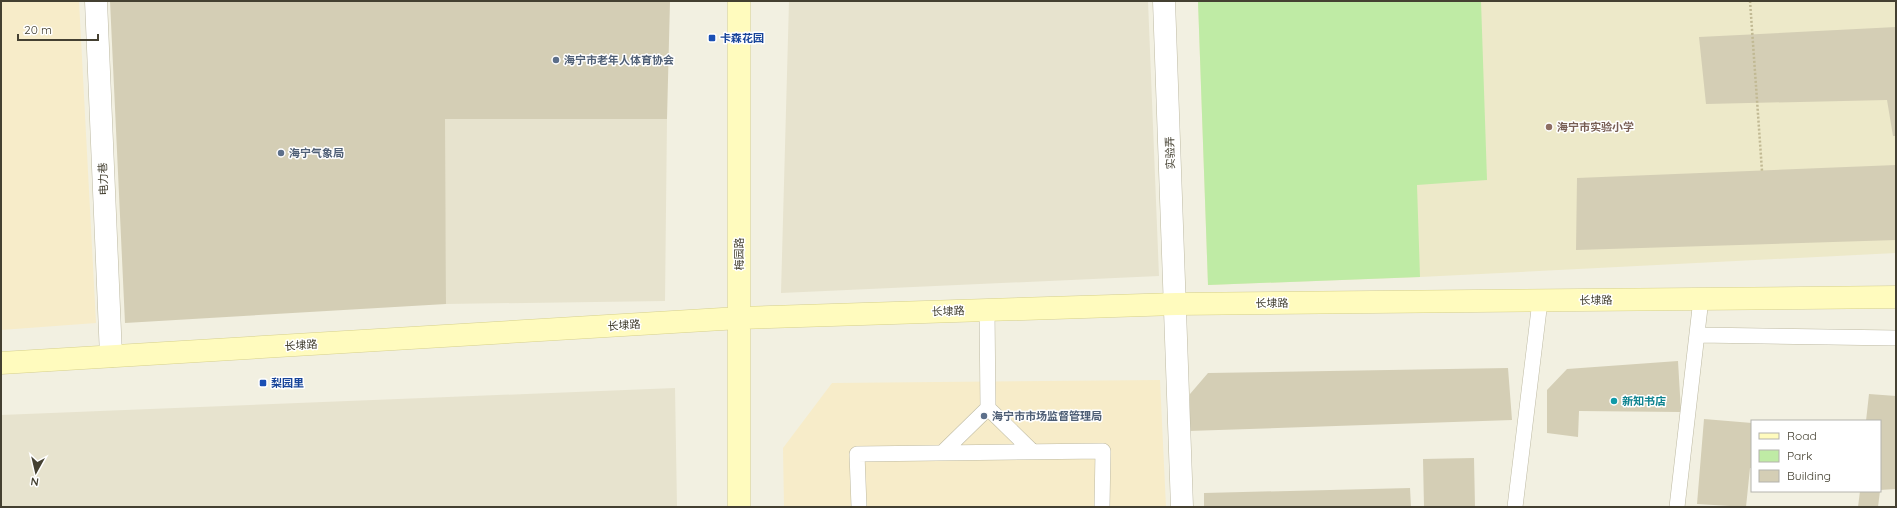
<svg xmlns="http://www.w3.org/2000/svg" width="1897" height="508" viewBox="0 0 1897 508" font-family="Quicksand,'Noto Sans SC',sans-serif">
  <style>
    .residential { fill: #e7e3ce }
    .commercial { fill: #f7ecc9 }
    .education { fill: #ede9c9 }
    .green { fill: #bfeba5 }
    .building { fill: #d4ceb5 }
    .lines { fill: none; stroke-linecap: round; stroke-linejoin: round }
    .lane-casing { stroke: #bebaa3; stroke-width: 16 }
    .street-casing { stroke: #bebaa3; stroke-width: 23 }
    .secondary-casing { stroke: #d6d08c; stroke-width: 23 }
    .path { stroke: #c1b993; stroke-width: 2.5; stroke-dasharray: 2 2; stroke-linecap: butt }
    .lane { stroke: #fff; stroke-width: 15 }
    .street { stroke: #fff; stroke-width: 22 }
    .secondary { stroke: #fffbbe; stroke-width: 22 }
    .transit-dot { fill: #1a4fb4; stroke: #fff; stroke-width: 1.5 }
    .service-dot { fill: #5c6f8a; stroke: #fff; stroke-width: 1.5 }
    .education-dot { fill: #8d6e63; stroke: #fff; stroke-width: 1.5 }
    .culture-dot { fill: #0f9aa8; stroke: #fff; stroke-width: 1.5 }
    .labels { text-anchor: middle; stroke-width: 3; stroke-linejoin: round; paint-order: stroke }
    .transit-label { font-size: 11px; font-weight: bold; fill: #164399; stroke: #fff; text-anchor: start }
    .service-label { font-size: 11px; font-weight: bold; fill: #4e5e75; stroke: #fff; text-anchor: start }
    .education-label { font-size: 11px; font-weight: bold; fill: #785e54; stroke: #fff; text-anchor: start }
    .street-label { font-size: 11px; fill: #444031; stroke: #fff }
    .culture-label { font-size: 11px; font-weight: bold; fill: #0d838f; stroke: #fff; text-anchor: start }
  </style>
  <rect width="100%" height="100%" fill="#f2f0e1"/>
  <path class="residential" d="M789 1H1148L1159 276 781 293Z
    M444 119H667L665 301 446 304Z
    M675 388 677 507H1V415Z"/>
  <path class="commercial" d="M1 1H79L96 323 1 330Z
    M1160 380 1166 507H784L783 448 832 383Z"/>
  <path class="education" d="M1198 1H1896V253L1420 277 1208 285Z"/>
  <path class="green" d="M1198 1H1481L1487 180 1417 185 1420 277 1208 285Z"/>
  <path class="building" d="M110 1H670L667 119H445L446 304 125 323Z
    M1896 27V136H1893L1887 100 1706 104 1699 37Z
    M1896 165V240L1576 250 1577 178Z
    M1678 361 1681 412 1579 411 1578 437 1547 433V390L1567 369Z
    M1508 368 1512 420 1188 431 1190 394 1208 373Z
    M1869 394 1896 396V489L1880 490V421H1866Z
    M1704 419 1752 423V468H1750L1746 507 1697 504Z
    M1474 458 1475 507H1424L1423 459Z
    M1410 488 1411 507H1204V493Z
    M1860 491H1880L1878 507H1858Z"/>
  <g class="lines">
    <defs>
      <path id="lane" d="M987 310 988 408 1033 452
        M1698 335 1896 338
        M942 453 988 408
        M859 507 857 454 1103 451 1102 507
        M1515 507 1540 301
        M1677 507 1701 299"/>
      <path id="street" d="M96 1 111 356
        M1164 1 1182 507"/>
      <path id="secondary" d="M1 363 739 318 1176 304 1896 297
        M739 507V1"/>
    </defs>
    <use href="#lane" class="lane-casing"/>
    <use href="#street" class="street-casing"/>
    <use href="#secondary" class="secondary-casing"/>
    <path class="path" d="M1750 1 1762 171"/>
    <use href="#lane" class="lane"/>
    <use href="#street" class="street"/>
    <use href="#secondary" class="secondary"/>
  </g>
  <g class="transit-dot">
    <rect x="708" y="34" width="8" height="8" rx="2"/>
    <rect x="259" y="379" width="8" height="8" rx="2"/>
  </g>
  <g class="service-dot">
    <circle cx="556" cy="60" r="4"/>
    <circle cx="281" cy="153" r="4"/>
    <circle cx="984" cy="416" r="4"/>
  </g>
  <circle class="education-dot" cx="1549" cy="127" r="4"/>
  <circle class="culture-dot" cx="1614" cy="401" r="4"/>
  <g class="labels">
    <g class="transit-label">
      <text x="720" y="42">卡森花园</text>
      <text x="271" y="387">梨园里</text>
    </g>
    <g class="service-label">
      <text x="564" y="64">海宁市老年人体育协会</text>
      <text x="289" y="157">海宁气象局</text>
      <text x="992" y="420">海宁市市场监督管理局</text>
    </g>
    <g class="education-label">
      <text x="1557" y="131">海宁市实验小学</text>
    </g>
    <g class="street-label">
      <text transform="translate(1170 153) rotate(-92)" y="4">实验弄</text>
      <text transform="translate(103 179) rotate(-92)" y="4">电力巷</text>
      <text transform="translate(739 254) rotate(-90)" y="4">梅园路</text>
      <text transform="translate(1596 300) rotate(-1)" y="4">长埭路</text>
      <text transform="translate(1272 303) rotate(-1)" y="4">长埭路</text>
      <text transform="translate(948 311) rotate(-2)" y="4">长埭路</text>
      <text transform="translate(624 325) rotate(-4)" y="4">长埭路</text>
      <text transform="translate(301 345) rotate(-4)" y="4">长埭路</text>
    </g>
    <g class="culture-label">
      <text x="1622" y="405">新知书店</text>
    </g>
  </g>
  <rect width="1897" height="508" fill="none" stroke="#444031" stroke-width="4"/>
  <rect x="1751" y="420" width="130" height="72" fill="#ffffff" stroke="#b4b3ad"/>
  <rect x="1759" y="433" width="20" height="6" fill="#fffbbe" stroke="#b4b3ad"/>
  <text x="1787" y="440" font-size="12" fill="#444031">Road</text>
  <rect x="1759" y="450" width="20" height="12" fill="#bfeba5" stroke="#b4b3ad"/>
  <text x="1787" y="460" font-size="12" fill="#444031">Park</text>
  <rect x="1759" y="470" width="20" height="12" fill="#d4ceb5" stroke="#b4b3ad"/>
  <text x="1787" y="480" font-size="12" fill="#444031">Building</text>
  <g transform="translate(36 472) rotate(188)" stroke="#ffffff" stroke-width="3" paint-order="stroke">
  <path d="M0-3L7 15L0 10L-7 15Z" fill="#444031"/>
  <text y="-6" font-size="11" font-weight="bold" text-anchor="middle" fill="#444031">N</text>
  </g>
  <path d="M18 34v6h80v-6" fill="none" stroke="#444031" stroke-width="2"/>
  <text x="24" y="34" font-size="12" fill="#444031" stroke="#ffffff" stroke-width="3" paint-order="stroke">20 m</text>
</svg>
